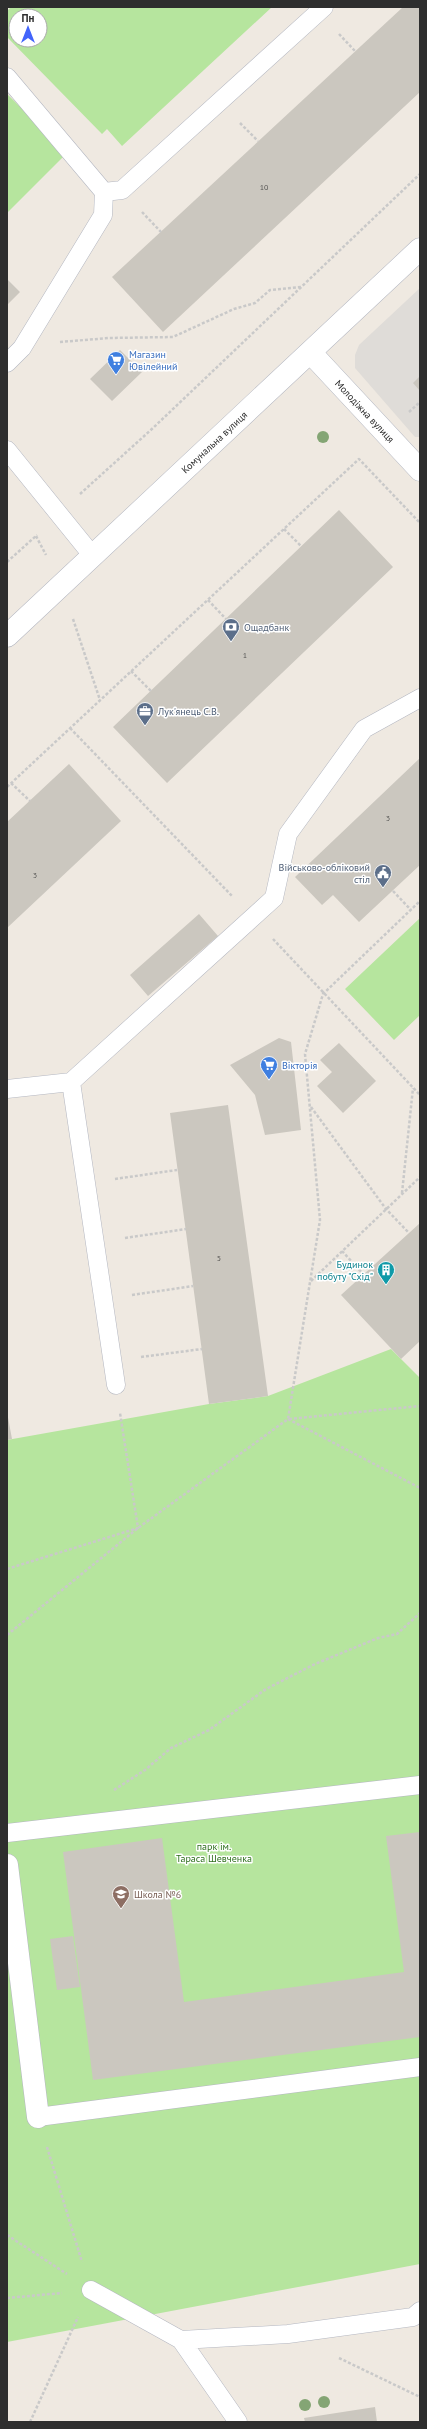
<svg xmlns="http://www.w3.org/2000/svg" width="427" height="2429" viewBox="0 0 427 2429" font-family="'PT Sans',sans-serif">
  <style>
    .green { fill: #b6e59e; fill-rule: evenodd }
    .plaza { fill: #dfdcd8 }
    .building { fill: #cbc7bf }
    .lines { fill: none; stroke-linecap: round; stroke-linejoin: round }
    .service-casing { stroke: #b4b7c1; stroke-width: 19 }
    .pedestrian-casing { stroke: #b4b7c1; stroke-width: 23 }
    .minor-casing { stroke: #b4b7c1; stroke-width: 23 }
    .secondary-casing { stroke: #b4b7c1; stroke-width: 23 }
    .path { stroke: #c9c9c9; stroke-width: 2.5; stroke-dasharray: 3 2; stroke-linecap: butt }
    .service { stroke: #fff; stroke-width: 18 }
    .pedestrian { stroke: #fff; stroke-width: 22 }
    .minor { stroke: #fff; stroke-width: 22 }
    .secondary { stroke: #fff; stroke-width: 22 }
    .tree { fill: #84a574 }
    .labels { text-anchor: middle; stroke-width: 3; stroke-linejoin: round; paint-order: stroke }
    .number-label { font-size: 8px; fill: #555452 }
    .shop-label { font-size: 10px; fill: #366cbe; stroke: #fff; text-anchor: start }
    .street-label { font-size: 10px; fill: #2e2e2e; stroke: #fff }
    .service-label { font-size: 10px; fill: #4e5e75; stroke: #fff; text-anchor: start }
    .culture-label { font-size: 10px; fill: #0d838f; stroke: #fff; text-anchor: end }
    .park-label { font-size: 10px; fill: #2c6e1b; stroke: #fff }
    .education-label { font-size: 10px; fill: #785e54; stroke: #fff; text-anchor: start }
  </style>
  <rect width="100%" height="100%" fill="#efe9e1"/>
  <path class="green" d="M11 7H272L122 146 107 129 102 134 7 37V11ZM16 16H40V40H16Z
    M7 94 67 153 7 213Z
    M420 918V1015L394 1040 345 989Z
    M391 1349 420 1378V2264L7 2342V1440L209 1404 268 1396Z"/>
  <path class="plaza" d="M420 288V437H415L355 368V355L359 345Z"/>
  <path class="building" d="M403 7H420V92L163 332 112 277Z
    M7 279 20 292 7 305Z
    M120 350 142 372 112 401 90 379Z
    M420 376V391L413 383Z
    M339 510 393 567 167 783 113 727Z
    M420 758V865L359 922 333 895 322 905 295 877Z
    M69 764 121 821 7 928V822Z
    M199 914 218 936 148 996 130 975Z
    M279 1038 291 1042 301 1130 265 1135 255 1095 230 1065Z
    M339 1043 376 1081 343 1113 317 1086 332 1072 320 1060Z
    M228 1105 268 1396 209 1404 170 1113Z
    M420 1223V1341L401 1359 341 1295Z
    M7 1412 12 1439 7 1440Z
    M420 1832V2037L93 2080 63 1852 162 1838 184 2002 404 1972 386 1836Z
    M73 1936 80 1987 57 1990 50 1939Z
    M375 2407 377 2422H305L304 2418Z"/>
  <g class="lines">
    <defs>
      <path id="service" d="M7 77 104 192 103 215 22 348 7 363
        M104 192 122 190 324 7
        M7 450 92 555
        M71 1082 274 898 288 834 364 729 420 698
        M7 1089 71 1082 116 1385
        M7 1833 420 1785
        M38 2117 420 2067
        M91 2290 181 2340 288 2334 413 2317 420 2311
        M181 2340 238 2422"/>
      <path id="pedestrian" d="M7 1865 38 2117"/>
      <path id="minor" d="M311 353 420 470"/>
      <path id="secondary" d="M7 636 420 249"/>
    </defs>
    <use href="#service" class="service-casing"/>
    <use href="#pedestrian" class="pedestrian-casing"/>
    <use href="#minor" class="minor-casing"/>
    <use href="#secondary" class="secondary-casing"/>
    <path class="path" d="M339 34 355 51
      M240 123 258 141
      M142 212 161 232
      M60 342 109 338 173 337 234 309 255 303 270 290 301 287
      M409 412 420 402
      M80 494 153 428 420 174
      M284 529 301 546
      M36 536 46 555
      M7 562 37 535
      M208 600 226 619
      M73 619 100 700
      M131 671 151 691
      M70 728 232 896
      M11 783 30 801
      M7 787 359 459 420 523
      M393 891 411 910
      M273 939 420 1095
      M311 1107 386 1209 409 1233
      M115 1179 177 1170
      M402 1193 413 1088
      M125 1238 186 1229
      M342 1251 363 1274
      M311 1281 420 1177
      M132 1295 193 1286
      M141 1357 202 1349
      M288 1419 420 1488
      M289 1419 420 1406
      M7 1569 138 1528 120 1413
      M7 1635 138 1528 288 1419 320 1220 305 1054 323 994 420 901
      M114 1790 145 1770 171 1748 209 1730 266 1689 315 1664 378 1638 397 1634 420 1613
      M47 2147 82 2262
      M7 2235 67 2274
      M7 2298 62 2293
      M339 2358 420 2397
      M30 2422 78 2317"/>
    <use href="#service" class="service"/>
    <use href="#pedestrian" class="pedestrian"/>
    <use href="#minor" class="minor"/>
    <use href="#secondary" class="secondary"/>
  </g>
  <g class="tree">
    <circle cx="323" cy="437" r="6"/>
    <circle cx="324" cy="2402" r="6"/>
    <circle cx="305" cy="2405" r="6"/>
  </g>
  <defs>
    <symbol id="supermarket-pin" viewBox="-11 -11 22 30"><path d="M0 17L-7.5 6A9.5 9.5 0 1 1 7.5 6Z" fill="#3f7fe0" stroke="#fff"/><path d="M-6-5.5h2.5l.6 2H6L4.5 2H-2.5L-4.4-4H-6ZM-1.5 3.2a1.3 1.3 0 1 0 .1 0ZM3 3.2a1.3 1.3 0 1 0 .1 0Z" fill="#fff"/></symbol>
    <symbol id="bank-pin" viewBox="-11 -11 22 30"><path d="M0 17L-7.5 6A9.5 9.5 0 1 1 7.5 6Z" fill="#5c6f8a" stroke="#fff"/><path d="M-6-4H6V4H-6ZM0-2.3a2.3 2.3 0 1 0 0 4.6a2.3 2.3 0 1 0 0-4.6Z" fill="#fff"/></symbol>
    <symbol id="office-pin" viewBox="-11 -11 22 30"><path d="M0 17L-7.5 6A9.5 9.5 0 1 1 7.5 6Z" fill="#5c6f8a" stroke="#fff"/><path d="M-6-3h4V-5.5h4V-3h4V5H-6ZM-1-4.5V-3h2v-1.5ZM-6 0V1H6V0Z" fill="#fff"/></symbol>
    <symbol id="civic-pin" viewBox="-11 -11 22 30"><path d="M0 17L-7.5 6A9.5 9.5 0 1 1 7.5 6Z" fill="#5c6f8a" stroke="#fff"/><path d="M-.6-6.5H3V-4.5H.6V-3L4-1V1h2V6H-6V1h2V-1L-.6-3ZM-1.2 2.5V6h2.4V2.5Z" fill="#fff"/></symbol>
    <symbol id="building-pin" viewBox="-11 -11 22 30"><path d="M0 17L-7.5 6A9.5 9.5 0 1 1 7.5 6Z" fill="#0f9aa8" stroke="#fff"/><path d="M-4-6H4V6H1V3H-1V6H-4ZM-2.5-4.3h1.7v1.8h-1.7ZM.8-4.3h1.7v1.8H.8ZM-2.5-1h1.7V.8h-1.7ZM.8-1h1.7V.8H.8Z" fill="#fff"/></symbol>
    <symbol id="school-pin" viewBox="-11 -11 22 30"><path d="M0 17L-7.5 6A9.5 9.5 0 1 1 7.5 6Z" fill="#8d6e63" stroke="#fff"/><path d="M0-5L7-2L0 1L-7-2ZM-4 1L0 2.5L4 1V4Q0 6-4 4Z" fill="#fff"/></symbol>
  </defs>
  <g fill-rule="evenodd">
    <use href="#supermarket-pin" x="106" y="350" width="20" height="27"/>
    <use href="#bank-pin" x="221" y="617" width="20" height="27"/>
    <use href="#office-pin" x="135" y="701" width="20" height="27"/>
    <use href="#civic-pin" x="373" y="863" width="20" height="27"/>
    <use href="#supermarket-pin" x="259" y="1055" width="20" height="27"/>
    <use href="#building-pin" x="376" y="1260" width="20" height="27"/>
    <use href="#school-pin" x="111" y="1884" width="20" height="27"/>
  </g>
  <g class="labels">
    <g class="number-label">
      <text x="264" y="190">10</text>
      <text x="245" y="658">1</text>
      <text x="388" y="821">3</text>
      <text x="35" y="878">3</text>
      <text x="219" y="1261">5</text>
    </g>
    <g class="shop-label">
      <text x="129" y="358">Магазин<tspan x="129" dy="12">Ювілейний</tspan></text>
      <text x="282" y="1069">Вікторія</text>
    </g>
    <g class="street-label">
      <text transform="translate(365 411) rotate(47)" y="4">Молодіжна вулиця</text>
      <text transform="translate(214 442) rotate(-43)" y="4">Комунальна вулиця</text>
    </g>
    <g class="service-label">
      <text x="244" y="631">Ощадбанк</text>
      <text x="158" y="715">Лук'янець С.В.</text>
      <text x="370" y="871" text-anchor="end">Військово-обліковий<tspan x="370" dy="12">стіл</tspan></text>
    </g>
    <g class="culture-label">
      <text x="373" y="1268">Будинок<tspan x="373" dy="12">побуту "Схід"</tspan></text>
    </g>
    <g class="park-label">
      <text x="214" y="1850">парк ім.<tspan x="214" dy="12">Тараса Шевченка</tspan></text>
    </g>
    <g class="education-label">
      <text x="134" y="1898">Школа №6</text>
    </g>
  </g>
  <rect width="427" height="2429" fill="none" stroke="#2e2e2e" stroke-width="16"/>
  <g transform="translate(28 28)"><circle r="19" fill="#ffffff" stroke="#ababab"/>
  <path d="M0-3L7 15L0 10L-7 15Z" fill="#4264fb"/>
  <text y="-6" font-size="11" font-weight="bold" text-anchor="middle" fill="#2e2e2e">Пн</text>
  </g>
</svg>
